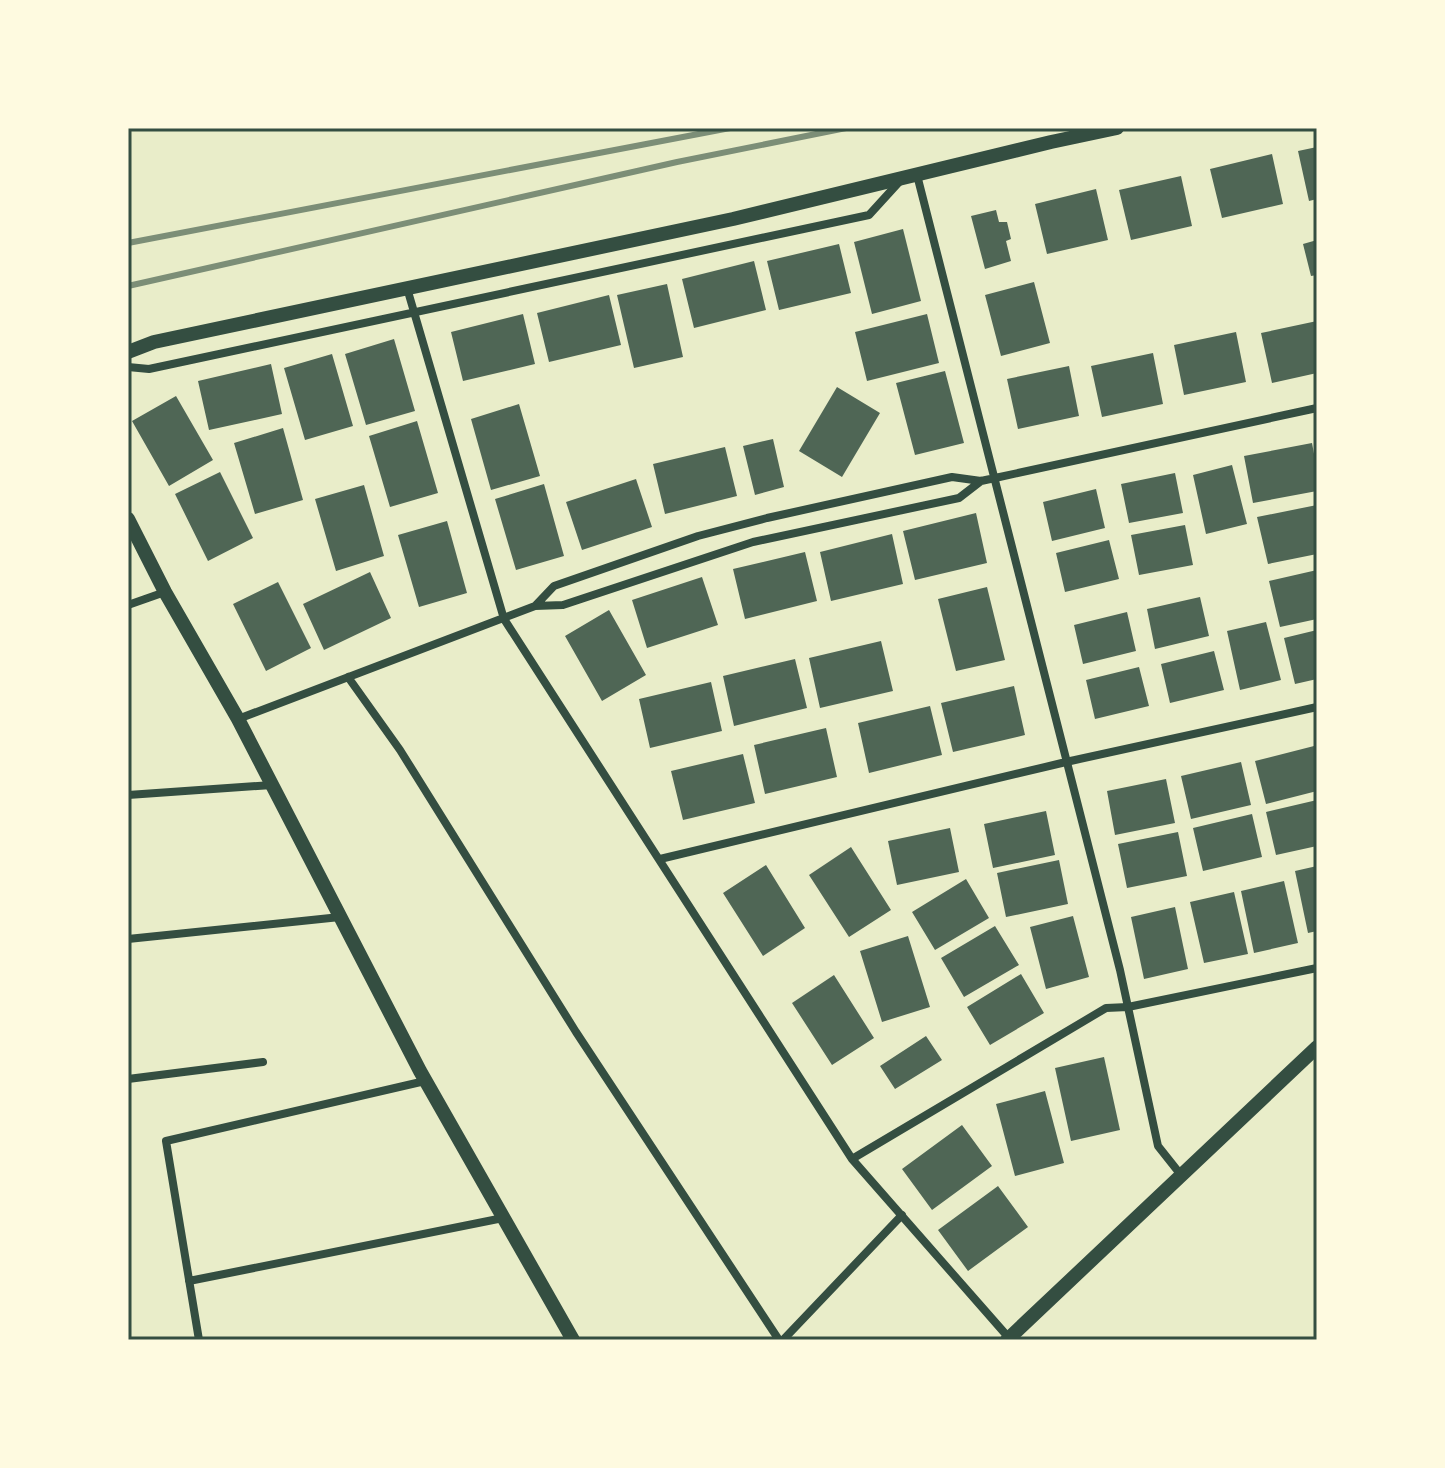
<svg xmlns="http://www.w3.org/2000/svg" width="1445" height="1468" viewBox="0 0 1445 1468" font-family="Jost,sans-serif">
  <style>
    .building { fill: #4f6655 }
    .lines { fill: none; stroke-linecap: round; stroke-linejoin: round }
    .minor { stroke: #344e41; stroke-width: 8 }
    .tertiary { stroke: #344e41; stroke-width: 14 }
    .rail { stroke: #7c8e77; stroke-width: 6 }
    .neatline { fill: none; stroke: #344e41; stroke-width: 3 }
  </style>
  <rect width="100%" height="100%" fill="#e9edc9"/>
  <path class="building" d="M1317 147V199L1309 201 1298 151Z
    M1272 154 1283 204 1222 218 1210 169Z
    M1181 176 1192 226 1131 240 1119 190Z
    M1096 189 1108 240 1047 254 1035 204Z
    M996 210 999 222H1007L1011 239 1006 241 1011 261 985 269 971 216Z
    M903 229 921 301 872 314 854 242Z
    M1317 240V275L1311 276 1303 244Z
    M839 244 851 293 779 310 767 261Z
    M754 261 766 310 694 328 682 279Z
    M1034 282 1050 343 1001 356 985 295Z
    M667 284 683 357 634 368 617 295Z
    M609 295 621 345 549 362 537 313Z
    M523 314 535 364 463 381 451 332Z
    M927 314 939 363 867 381 855 332Z
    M1317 321V373L1272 383 1261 333Z
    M1236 332 1246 382 1184 395 1174 345Z
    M394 339 415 411 366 425 345 354Z
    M1153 353 1163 404 1102 417 1091 366Z
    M332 354 353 426 305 440 284 368Z
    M271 364 282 414 209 430 198 381Z
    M1069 366 1079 416 1018 429 1007 379Z
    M945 371 964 443 915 455 896 383Z
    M837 387 880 413 842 477 799 451Z
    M176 396 213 460 169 486 132 421Z
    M519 404 540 476 491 490 471 419Z
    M417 421 438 493 390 507 369 436Z
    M283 428 303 500 255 514 234 443Z
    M773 439 784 487 755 495 743 446Z
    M1312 443 1317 470V491L1253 503 1244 456Z
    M725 447 737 496 665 514 653 464Z
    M1232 465 1247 524 1206 534 1193 475Z
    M220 472 253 538 208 561 175 494Z
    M1175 473 1183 513 1129 523 1121 484Z
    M636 479 652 527 582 550 566 502Z
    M544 484 564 556 516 570 495 499Z
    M364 485 384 556 336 571 315 499Z
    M1096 489 1105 528 1052 541 1043 502Z
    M1317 505V554L1268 564 1257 517Z
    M976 513 987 563 915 580 903 531Z
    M447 521 467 593 419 607 398 535Z
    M1185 525 1193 565 1139 575 1131 535Z
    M892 534 903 584 831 601 820 552Z
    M1109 540 1119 579 1065 592 1056 553Z
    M805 552 817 601 745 619 733 569Z
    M1317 570V619L1280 627 1269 581Z
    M370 572 391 618 324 650 303 604Z
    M702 577 718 625 647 648 632 600Z
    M278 582 311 648 266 671 233 604Z
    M987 587 1005 660 956 671 938 599Z
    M1200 597 1209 636 1155 649 1147 609Z
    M609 610 646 675 602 701 565 636Z
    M1127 612 1136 651 1083 664 1074 625Z
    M1266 622 1281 680 1240 690 1227 631Z
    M1317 630V679L1295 684 1284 638Z
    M881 641 893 691 820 708 809 658Z
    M1214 651 1224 690 1170 703 1161 664Z
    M795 659 807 708 734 726 723 676Z
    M1139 667 1149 706 1095 719 1086 680Z
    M711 682 722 731 650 748 639 699Z
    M1014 686 1025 735 953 752 941 703Z
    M930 706 942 755 869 773 858 723Z
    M826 728 837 777 765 794 754 745Z
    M1314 746 1317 759V791L1266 804 1255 761Z
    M743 754 755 803 683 820 671 771Z
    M1241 762 1251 805 1191 819 1181 776Z
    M1166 779 1175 823 1115 835 1107 791Z
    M1317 800V846L1276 855 1266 812Z
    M1046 811 1055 855 993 868 984 824Z
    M1252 814 1262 857 1203 871 1193 828Z
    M950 828 959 872 897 885 888 841Z
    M1178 832 1187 876 1127 888 1118 844Z
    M851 847 891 910 849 937 809 875Z
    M1059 860 1068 904 1006 917 997 873Z
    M766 865 805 928 763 956 723 893Z
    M1317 866V931L1308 933 1295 871Z
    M966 879 989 918 935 950 912 912Z
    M1284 881 1298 943 1254 953 1241 891Z
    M1234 892 1248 954 1204 963 1190 902Z
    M1175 907 1188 969 1144 979 1131 917Z
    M1073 916 1089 977 1046 989 1030 927Z
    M995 926 1019 965 964 997 941 958Z
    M908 936 930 1007 882 1022 860 951Z
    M1021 974 1044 1013 990 1045 967 1007Z
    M834 975 874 1038 832 1065 792 1003Z
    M926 1036 942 1060 895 1089 880 1066Z
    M1104 1057 1120 1130 1071 1141 1055 1068Z
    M1045 1091 1064 1163 1015 1176 996 1104Z
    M962 1125 992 1166 932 1210 902 1169Z
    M998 1186 1028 1227 968 1271 938 1230Z"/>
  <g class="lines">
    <path class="minor" d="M917 175 1120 970 1158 1146 1181 1175
      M407 288 504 619 852 1159 1009 1338
      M128 367 149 369 869 215 900 181
      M128 605 165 592
      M535 606 554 586 698 536 767 518 952 477 981 481 995 478 1317 408
      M348 677 400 750 576 1032 779 1340
      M238 719 535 606 563 605 753 542 959 498 981 481
      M128 795 272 785
      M660 859 1066 762 1317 707
      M128 939 340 917
      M128 1079 263 1062
      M852 1159 1106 1008 1128 1007 1317 968
      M189 1281 503 1218
      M199 1340 166 1141 425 1081
      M783 1340 902 1215"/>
    <path class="tertiary" d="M128 352 154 342 733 219 1051 142 1117 128
      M128 519 165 592 238 719 420 1071 573 1340
      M1007 1340 1317 1047"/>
    <path class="rail" d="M128 243 730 128
      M128 286 677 162 846 128"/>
  </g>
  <rect width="1445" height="1468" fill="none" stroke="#fefae0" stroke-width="260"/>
  <rect x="130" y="130" width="1185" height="1208" class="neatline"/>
</svg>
